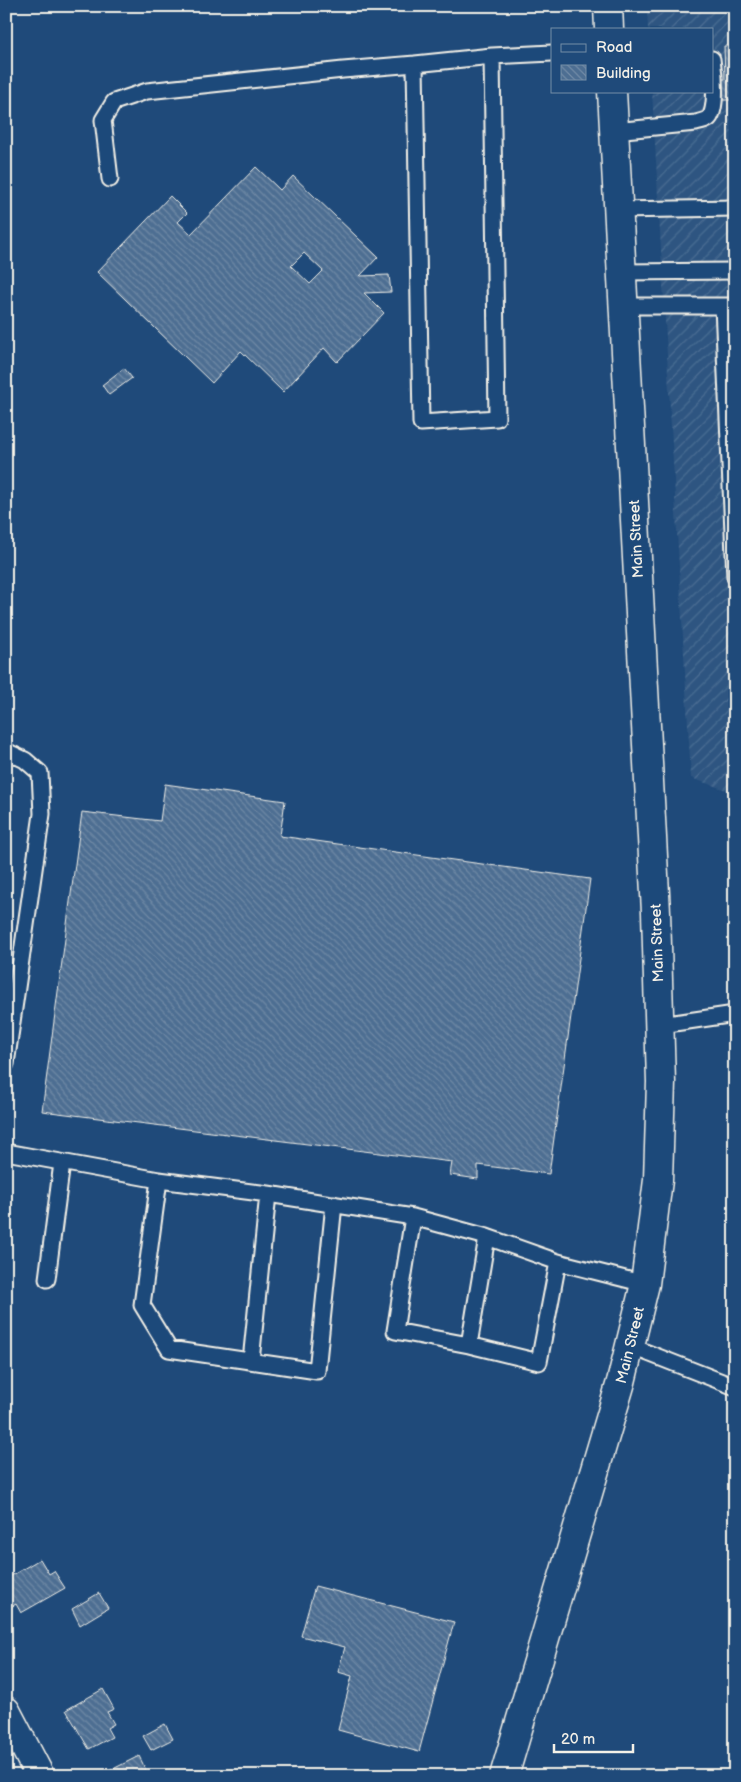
<svg xmlns="http://www.w3.org/2000/svg" width="741" height="1782" viewBox="0 0 741 1782" font-family="'Balsamiq Sans',sans-serif">
  <style>
    .industrial { fill: url(#industrial-furrows) }
    .building { fill: url(#building-back-hatch); stroke: #f4f1e8; fill-rule: evenodd }
    .lines { fill: none; stroke-linecap: round; stroke-linejoin: round }
    .service-casing { stroke: #f4f1e8; stroke-width: 19 }
    .tertiary-casing { stroke: #f4f1e8; stroke-width: 31 }
    .secondary-casing { stroke: #f4f1e8; stroke-width: 31 }
    .service { stroke: #1f4a7a; stroke-width: 15 }
    .tertiary { stroke: #1f4a7a; stroke-width: 28 }
    .secondary { stroke: #1f4a7a; stroke-width: 28 }
    .labels { text-anchor: middle; stroke-width: 4; stroke-linejoin: round; paint-order: stroke }
    .street-label { font-size: 15px; fill: #f4f1e8; stroke: #1f4a7a }
  </style>
  <defs>
    <pattern id="industrial-furrows" width="10" height="10" patternUnits="userSpaceOnUse" patternTransform="scale(1.25)"><rect width="10" height="10" fill="#2d5581"/><path d="M-1 1l2-2M0 10L10 0M9 11l2-2" fill="none" stroke="#4c6e93"/></pattern>
    <pattern id="building-back-hatch" width="6" height="6" patternUnits="userSpaceOnUse" patternTransform="scale(1.25)"><rect width="6" height="6" fill="#4d6e92"/><path d="M-1 5l2 2M0 0l6 6M5-1l2 2" fill="none" stroke="#708aa6"/></pattern>
  </defs>
  <rect width="100%" height="100%" fill="#1f4a7a"/>
  <filter id="ink" filterUnits="userSpaceOnUse"><feTurbulence type="fractalNoise" baseFrequency=".02" numOctaves="2"/><feDisplacementMap in="SourceGraphic" scale="10" xChannelSelector="R" yChannelSelector="G"/><feConvolveMatrix kernelMatrix="1 2 1 2 8 2 1 2 1" color-interpolation-filters="sRGB"/></filter>
  <g filter="url(#ink)">
    <path class="industrial" d="M647 6H735V793L691 778 652 91H712V29H648Z"/>
    <path class="building" d="M724 46H735V100H721V79H725Z
      M256 167 280 190 293 176 378 257 360 276 389 275 391 292 364 293 384 313 337 362 324 348 283 392 241 351 212 383 97 272 170 196 187 213 178 222 191 234ZM304 253 323 271 310 284 291 266Z
      M124 368 132 378 109 395 102 385Z
      M165 784 285 801 280 836 590 879 549 1174 478 1165V1179L450 1175 452 1162 42 1111 82 812 160 821Z
      M40 1559 49 1574 54 1571 65 1588 21 1613 16 1604 6 1610V1579Z
      M315 1586 454 1622 419 1752 338 1730 352 1676 338 1672 345 1647 301 1636Z
      M99 1593 108 1608 80 1625 72 1609Z
      M103 1689 114 1709 107 1712 114 1724 107 1728 112 1737 89 1749 66 1710Z
      M165 1724 173 1739 151 1750 143 1736Z
      M139 1756 146 1770 140 1773 142 1776H106L105 1773Z"/>
    <g class="lines">
      <defs>
        <path id="service" d="M492 56 497 418 421 423 415 64 492 56 552 53
          M614 131 696 123C700 122 705 121 708 119 718 112 714 71 712 59
          M110 179 103 120 114 102 147 91 343 70 415 64
          M618 210 735 208
          M621 272 735 271
          M623 306H735
          M723 306 735 577
          M6 751 25 760 40 773 42 814 6 1064
          M661 1025 735 1014
          M6 1152 159 1180 268 1194 413 1217 487 1237 558 1262 645 1284
          M159 1180 142 1305 169 1349 317 1371 334 1204
          M413 1217 395 1331 469 1345 487 1237
          M47 1279 62 1163
          M469 1345 539 1362 558 1262
          M630 1346 735 1387
          M251 1361 268 1194"/>
        <path id="tertiary" d="M6 1711 40 1776"/>
        <g id="secondary">
          <path d="M608 6 609 29"/>
          <path id="s1" d="M504 1776 621 1382 645 1284 658 1180 661 1082 656 912 612 91"/>
        </g>
      </defs>
      <use href="#service" class="service-casing"/>
      <use href="#tertiary" class="tertiary-casing"/>
      <use href="#secondary" class="secondary-casing"/>
      <use href="#service" class="service"/>
      <use href="#tertiary" class="tertiary"/>
      <use href="#secondary" class="secondary"/>
    </g>
  </g>
  <g class="labels">
    <g class="street-label">
      <text transform="translate(636 539) rotate(-93)" y="5">Main Street</text>
      <text transform="translate(657 943) rotate(-92)" y="5">Main Street</text>
      <text dy="5" stroke="none"><textPath href="#s1" startOffset="449">Main Street</textPath></text>
    </g>
  </g>
  <rect width="741" height="1782" fill="none" stroke="#1f4a7a" stroke-width="25"/>
  <rect x="12" y="12" width="716" height="1757" fill="none" stroke="#f4f1e8" stroke-width="2" filter="url(#ink)"/>
  <rect x="551" y="28" width="162" height="65" fill="#1f4a7a" stroke="#748da6"/>
  <rect x="561" y="44" width="25" height="8" fill="#1f4a7a" stroke="#748da6"/>
  <text x="596" y="52" font-size="15" fill="#f4f1e8">Road</text>
  <rect x="561" y="65" width="25" height="15" fill="url(#building-back-hatch)" stroke="#748da6"/>
  <text x="596" y="78" font-size="15" fill="#f4f1e8">Building</text>
  <path d="M554 1744v8h79v-8" fill="none" stroke="#f4f1e8" stroke-width="2.5"/>
  <text x="561" y="1744" font-size="15" fill="#f4f1e8" stroke="#1f4a7a" stroke-width="4" paint-order="stroke">20 m</text>
</svg>
